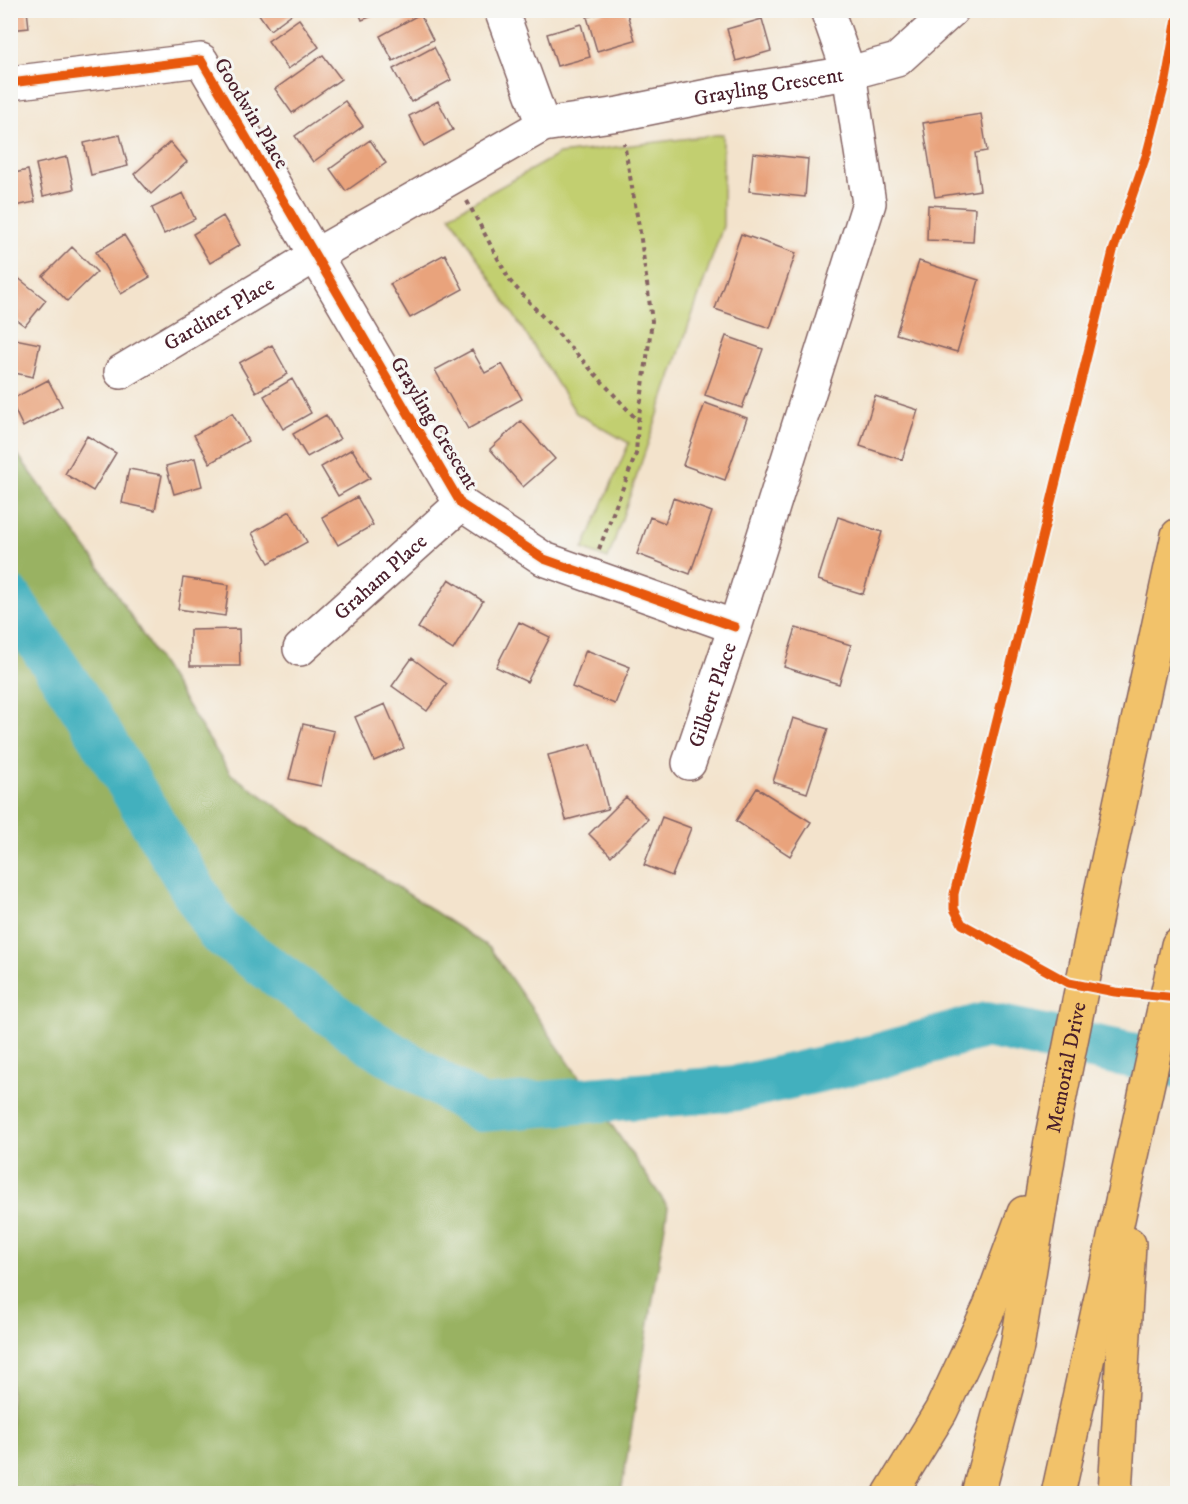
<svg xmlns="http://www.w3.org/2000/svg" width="1188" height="1504" viewBox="0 0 1188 1504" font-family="'IM FELL DW Pica',serif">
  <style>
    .green { fill: #c2cf70; stroke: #86774e; stroke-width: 1.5 }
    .forest { fill: #99b262; stroke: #726846; stroke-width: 1.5 }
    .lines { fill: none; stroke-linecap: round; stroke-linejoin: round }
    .river { stroke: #42b0be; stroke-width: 46 }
    .building { fill: #e9a37b }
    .minor-casing { stroke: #856463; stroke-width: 36 }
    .highway-casing { stroke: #856463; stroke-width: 36 }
    .path { stroke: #856463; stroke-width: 4; stroke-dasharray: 4.5 4.5; stroke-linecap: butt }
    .minor { stroke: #fff; stroke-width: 33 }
    .highway { stroke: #f2c26a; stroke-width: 33 }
    .cycleway-casing { stroke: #f6f6f2; stroke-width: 13 }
    .cycleway { stroke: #e8590c; stroke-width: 9 }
    .labels { text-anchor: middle; stroke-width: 6; stroke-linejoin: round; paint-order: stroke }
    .street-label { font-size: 21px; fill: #4a1f2b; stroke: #f6f6f2 }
  </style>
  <rect width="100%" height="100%" fill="#f6f6f2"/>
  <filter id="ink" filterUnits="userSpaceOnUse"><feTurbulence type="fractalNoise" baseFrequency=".0167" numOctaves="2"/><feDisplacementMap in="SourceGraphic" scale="12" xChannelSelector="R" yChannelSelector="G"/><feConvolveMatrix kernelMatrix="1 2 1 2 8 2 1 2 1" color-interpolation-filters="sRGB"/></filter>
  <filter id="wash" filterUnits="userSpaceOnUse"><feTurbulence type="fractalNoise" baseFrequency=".008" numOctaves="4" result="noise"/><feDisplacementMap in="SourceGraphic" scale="24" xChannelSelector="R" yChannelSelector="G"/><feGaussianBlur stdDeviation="1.35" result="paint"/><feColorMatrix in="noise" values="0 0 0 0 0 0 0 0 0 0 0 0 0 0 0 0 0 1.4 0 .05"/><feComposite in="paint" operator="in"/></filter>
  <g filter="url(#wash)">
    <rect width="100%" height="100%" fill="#f3e3cc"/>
    <path class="green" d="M723 134V226L608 559 583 549 629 443 576 413 450 215 559 154Z"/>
    <path class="forest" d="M10 444 101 569 231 774 302 824 490 948 668 1207 621 1493H11Z"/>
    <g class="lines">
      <path class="river" d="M10 599 85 710 219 932 366 1039 481 1109 738 1088 875 1057 986 1025 1178 1065"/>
    </g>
    <g id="blocks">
      <path class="building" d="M10 10H27L29 28 10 30Z
        M256 10H297L270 30Z
        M358 10H385V11L362 20Z
        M611 10H626L635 40 597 51 587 17Z
        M420 14 433 40 393 61 380 36Z
        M299 19 319 47 288 69 268 41Z
        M762 19 771 51 736 61 727 29Z
        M581 24 590 57 557 66 547 34Z
        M434 47 451 80 411 102 393 69Z
        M323 55 341 79 292 113 275 89Z
        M345 101 363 126 313 162 295 136Z
        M438 101 453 130 424 146 409 116Z
        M981 114 987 151 975 153 980 190 935 197 923 123Z
        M120 135 128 166 91 175 84 143Z
        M370 140 386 163 346 191 330 169Z
        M170 142 187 162 151 194 134 174Z
        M753 153 808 159 805 197 749 191Z
        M67 157 74 189 43 196 36 164Z
        M28 170 35 202 10 207V174Z
        M183 193 195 219 164 234 152 208Z
        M928 205 975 208 973 242 927 240Z
        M223 216 240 245 210 263 193 234Z
        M741 234 796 253 770 328 715 309Z
        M124 235 150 277 121 294 96 252Z
        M72 247 97 272 67 301 43 276Z
        M445 254 463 289 410 318 390 284Z
        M919 261 979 280 957 352 896 334Z
        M17 277 46 300 25 326 10 315V285Z
        M726 336 763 349 742 408 705 395Z
        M10 338 40 344 33 377 10 372Z
        M272 345 288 374 256 392 239 363Z
        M472 350 485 373 502 364 522 399 468 429 435 370Z
        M292 379 311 413 283 429 264 396Z
        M48 380 62 406 23 427 10 400Z
        M875 396 918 410 902 460 860 446Z
        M705 403 747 418 725 480 683 465Z
        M232 413 248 441 210 463 194 435Z
        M326 415 340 439 307 457 293 434Z
        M521 421 555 459 523 487 490 449Z
        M87 436 116 453 93 491 65 474Z
        M352 449 370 478 338 496 321 467Z
        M195 458 202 486 174 494 166 466Z
        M129 469 162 475 155 510 122 503Z
        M357 497 373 525 338 545 322 517Z
        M673 498 712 512 690 574 637 554 650 517 665 523Z
        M290 511 307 542 269 563 252 533Z
        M838 517 882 532 863 594 818 580Z
        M183 578 229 585 225 616 178 609Z
        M449 579 483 601 453 650 418 628Z
        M519 622 550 637 527 682 496 667Z
        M796 628 851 645 839 684 784 667Z
        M239 629 240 666H190V630Z
        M586 650 630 667 615 704 572 687Z
        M412 658 447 684 427 711 392 686Z
        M385 704 404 748 374 761 355 717Z
        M793 718 828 729 807 793 773 782Z
        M303 724 334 731 321 786 289 779Z
        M591 744 608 809 566 820 548 755Z
        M757 788 811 822 790 856 736 821Z
        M626 797 648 819 611 856 589 834Z
        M662 817 691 828 672 876 644 865Z"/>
    </g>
  </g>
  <g filter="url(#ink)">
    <use href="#blocks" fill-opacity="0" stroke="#856463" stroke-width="1.5"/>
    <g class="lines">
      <defs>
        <g id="minor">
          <path d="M501 10 543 125"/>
          <path d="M10 83 201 60 461 504 544 559 735 627"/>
          <path id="s1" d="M121 372 316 255 543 125 619 114 723 93 849 73 897 60 952 10"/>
          <path id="s2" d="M300 649 461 504"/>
          <path id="s3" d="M689 763 735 627 869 203 849 73 827 10"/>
        </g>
        <g id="highway">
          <path d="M890 1494 941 1411 990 1306 1024 1213"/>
          <path id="s4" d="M978 1494 1017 1347 1051 1141 1097 911 1178 535"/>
          <path d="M1058 1494 1178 945"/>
          <path d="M1115 1494 1129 1244"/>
        </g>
      </defs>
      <use href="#minor" class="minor-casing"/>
      <use href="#highway" class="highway-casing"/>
      <path class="path" d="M467 201 510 281 638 421
        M599 549 636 454 638 422 652 321 640 232 624 143"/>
      <use href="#minor" class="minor"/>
      <use href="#highway" class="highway"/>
      <defs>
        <path id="cycleway" d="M1178 12 1166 80 1147 153 1113 251 954 894V909L962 924 1069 983 1115 992 1178 998
          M10 83 201 60 461 504 544 559 735 627"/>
      </defs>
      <use href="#cycleway" class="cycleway-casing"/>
      <use href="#cycleway" class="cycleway"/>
    </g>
  </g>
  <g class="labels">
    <g class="street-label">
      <text dy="7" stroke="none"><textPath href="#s1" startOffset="718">Grayling Crescent</textPath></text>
      <text transform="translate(252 113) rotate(59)" y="7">Goodwin Place</text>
      <text dy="7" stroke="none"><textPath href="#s1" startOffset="114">Gardiner Place</textPath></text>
      <text transform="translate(435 423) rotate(59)" y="7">Grayling Crescent</text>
      <text dy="7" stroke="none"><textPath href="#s2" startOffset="108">Graham Place</textPath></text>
      <text dy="7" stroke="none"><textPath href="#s3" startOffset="72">Gilbert Place</textPath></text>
      <text dy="7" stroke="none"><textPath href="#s4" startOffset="436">Memorial Drive</textPath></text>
    </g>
  </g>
  <rect width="1188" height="1504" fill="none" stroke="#f6f6f2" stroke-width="36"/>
</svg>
